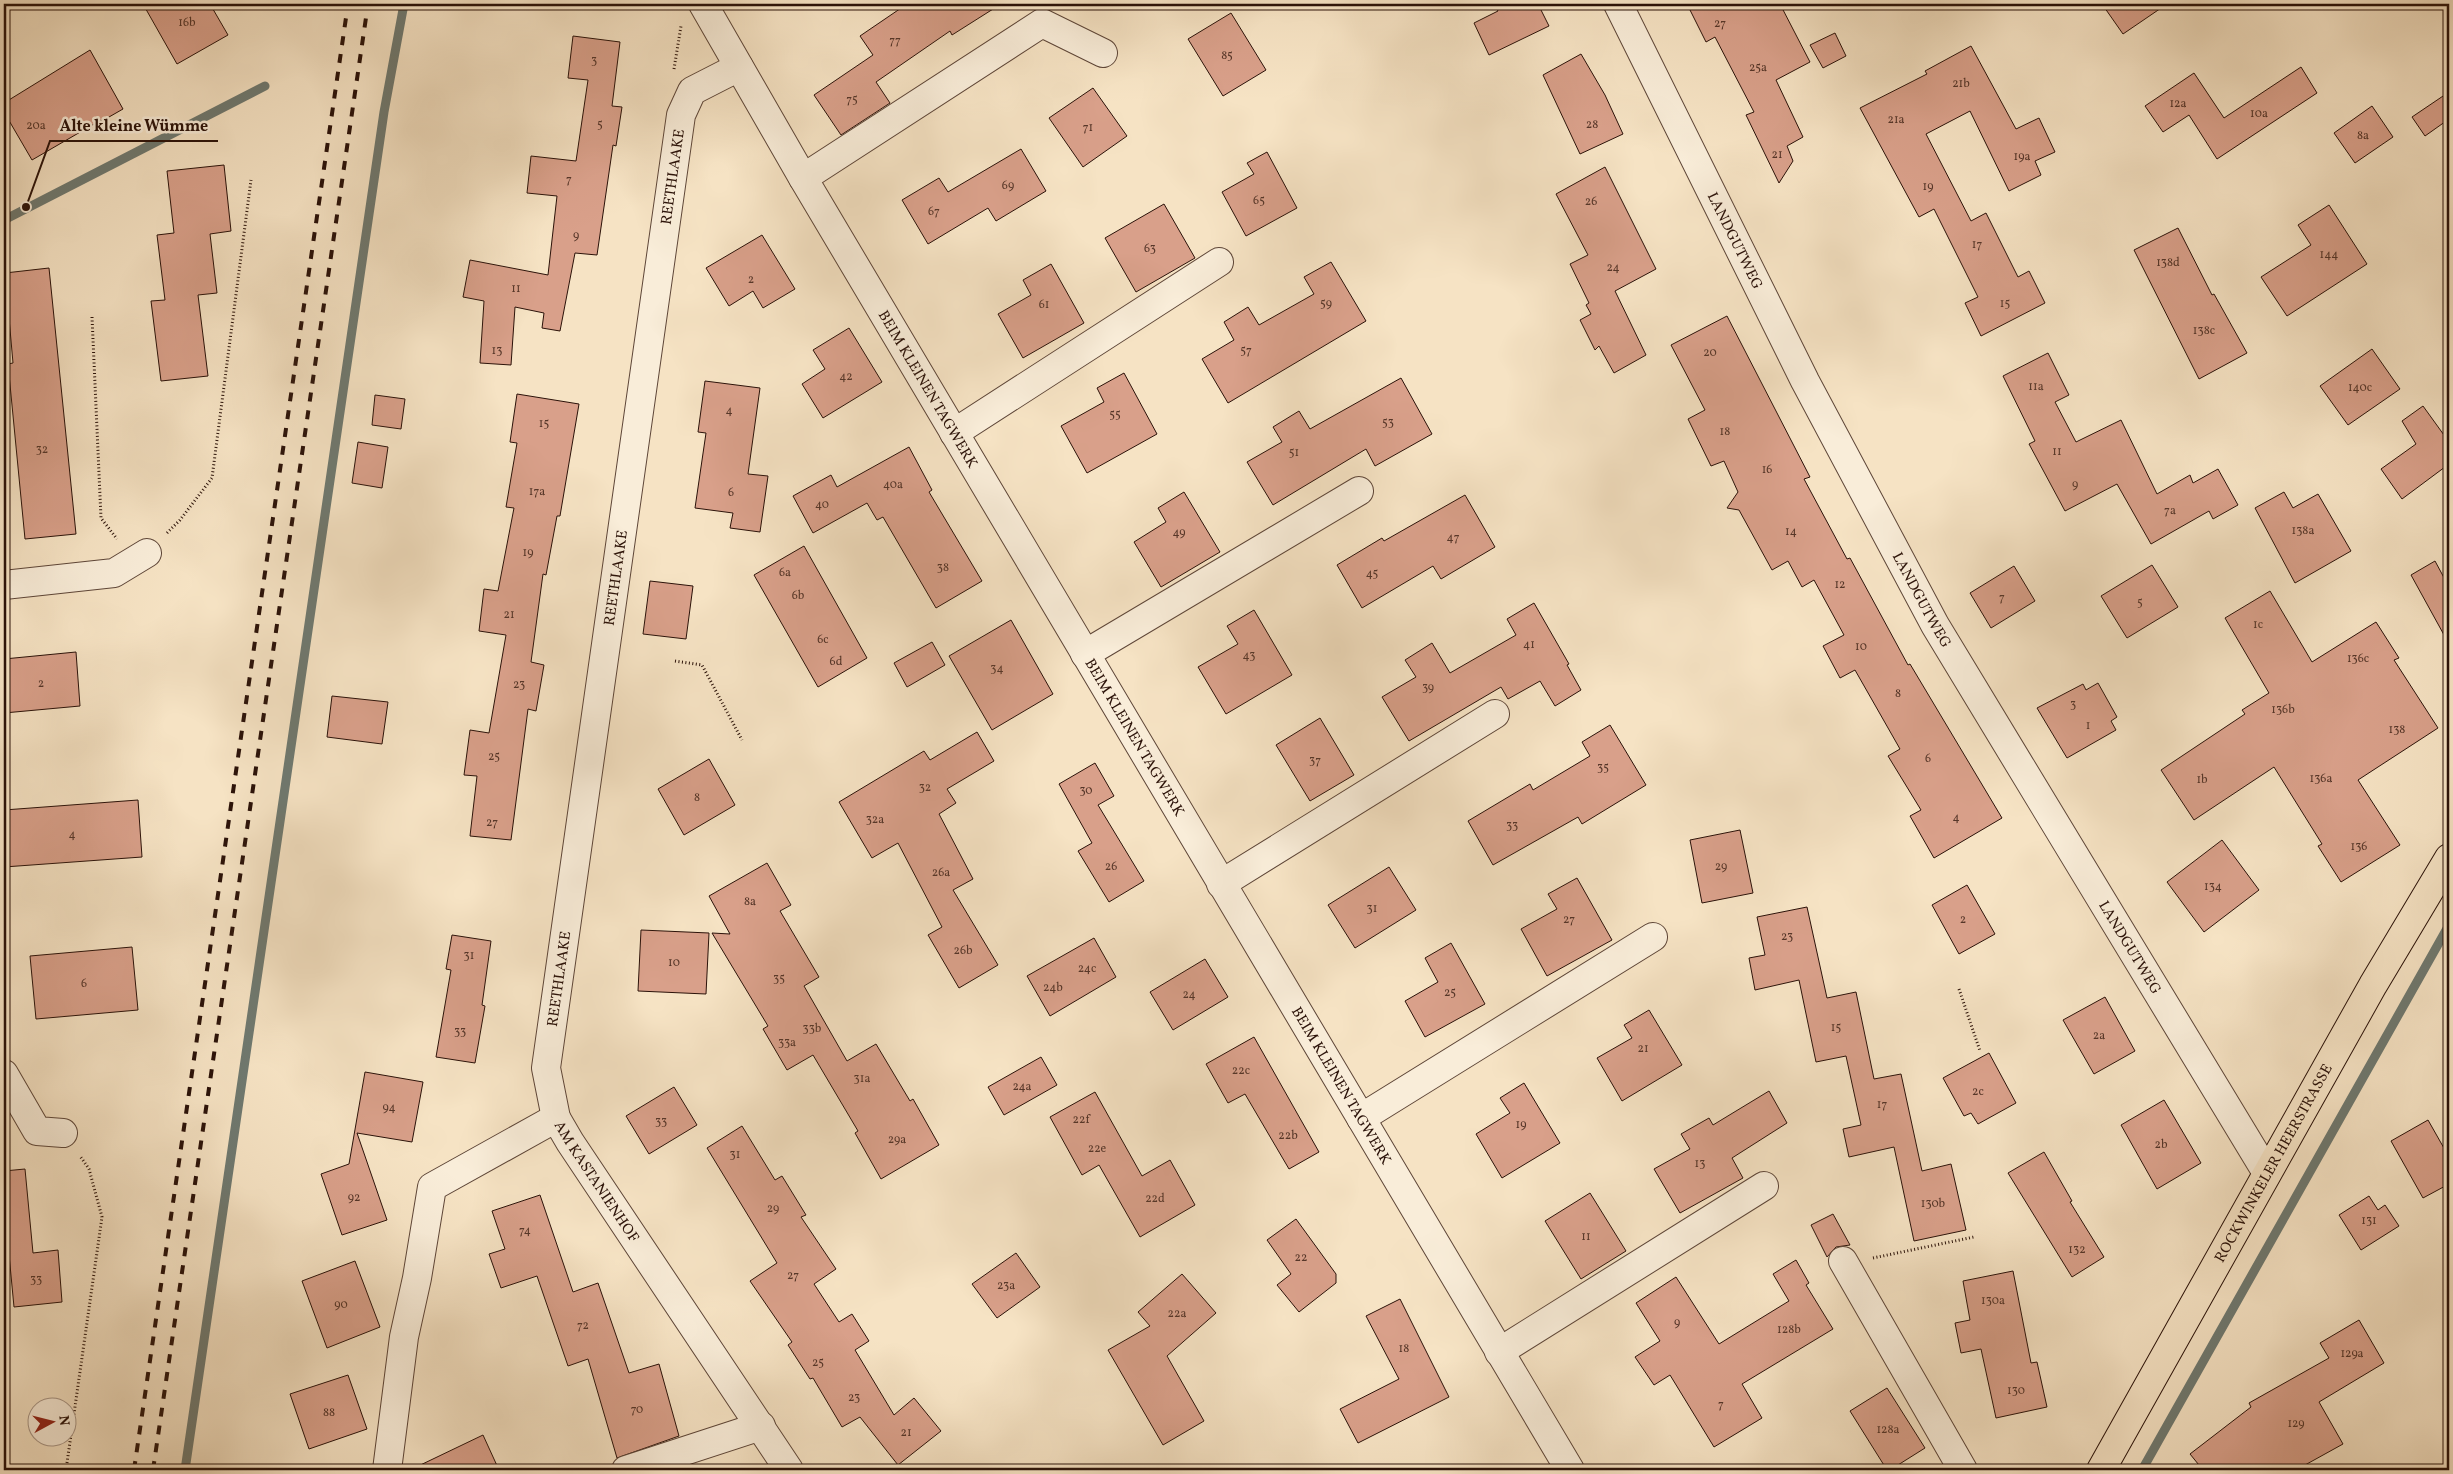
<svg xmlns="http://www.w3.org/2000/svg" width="2453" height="1474" viewBox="0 0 2453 1474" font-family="Vollkorn,serif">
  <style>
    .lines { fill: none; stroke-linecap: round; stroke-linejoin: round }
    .stream { stroke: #6f7970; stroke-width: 9 }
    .building { fill: #d9a08a; stroke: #2b1209 }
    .minor-casing { stroke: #5e4638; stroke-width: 30 }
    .major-casing { stroke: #2b1209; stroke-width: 30 }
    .path { stroke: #2b1209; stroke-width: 3; stroke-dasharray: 1 2.5; stroke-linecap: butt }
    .minor { stroke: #f9edd9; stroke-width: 28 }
    .major { stroke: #f6e3c4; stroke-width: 28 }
    .rail { stroke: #2b1209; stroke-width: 4; stroke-dasharray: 9 9; stroke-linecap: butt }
    .labels { text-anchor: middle; stroke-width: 5; stroke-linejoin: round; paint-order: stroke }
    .number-label { font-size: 12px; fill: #563629 }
    .street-label { font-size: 15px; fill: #2b1209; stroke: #f9edd9 }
    .leader { fill: none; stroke: #2b1209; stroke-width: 2 }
    .callout-dot { fill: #2b1209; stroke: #f9edd9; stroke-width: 2 }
    .callout-label { font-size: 16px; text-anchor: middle; font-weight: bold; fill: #2b1209; stroke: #f9edd9; stroke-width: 5; stroke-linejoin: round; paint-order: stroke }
  </style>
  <rect width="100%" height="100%" fill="#f6e3c4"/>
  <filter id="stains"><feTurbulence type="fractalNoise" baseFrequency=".004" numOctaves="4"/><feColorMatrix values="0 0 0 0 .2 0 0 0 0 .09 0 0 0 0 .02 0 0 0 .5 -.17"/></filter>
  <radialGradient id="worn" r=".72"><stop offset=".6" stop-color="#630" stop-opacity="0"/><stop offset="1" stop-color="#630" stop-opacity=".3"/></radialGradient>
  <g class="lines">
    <path class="stream" d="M4 220 265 86
      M185 1470 384 112 404 4
      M2142 1470 2449 925"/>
  </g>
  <path class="building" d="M143 4H210L228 35 177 64Z
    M907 4H1001L952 35 950 31 876 82 890 103 841 135 814 95 873 55 860 36Z
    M1494 4H1538L1549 26 1489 55 1474 23 1498 11Z
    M1687 4H1780L1810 62 1776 80 1803 137 1787 146 1793 161 1779 183 1746 115 1754 112 1715 37 1706 42Z
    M2102 4H2167L2123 34Z
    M1231 13 1266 70 1223 96 1188 39Z
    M1835 33 1846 56 1823 68 1810 45Z
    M573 36 620 42 612 106 622 107 616 146 613 145 597 255 575 253 560 331 542 328 544 313 515 307 511 365 480 363 484 301 463 297 470 260 548 275 557 196 527 193 531 156 576 161 588 80 568 78Z
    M1971 46 2016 129 2039 118 2055 152 2035 161 2041 175 2009 191 1970 111 1926 134 1971 221 1986 213 2018 277 2029 271 2045 303 1981 336 1965 303 1978 297 1934 209 1919 217 1860 108 1927 74 1925 71Z
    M90 50 123 109 102 121 101 120 32 160 4 112V103Z
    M1581 54 1605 95 1623 134 1580 154 1543 75Z
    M2301 67 2317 93 2217 159 2189 115 2163 132 2145 106 2194 73 2224 118Z
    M1093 88 1127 136 1083 167 1049 118Z
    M2449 92V119L2425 136 2412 117Z
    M2372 106 2393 137 2355 163 2334 133Z
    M1021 149 1046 191 996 221 988 208 928 244 902 200 939 178 948 192Z
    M1267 152 1297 208 1246 236 1222 192 1254 174 1247 163Z
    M224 165 231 231 210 234 217 293 198 295 208 376 161 381 151 301 165 300 157 235 174 233 167 171Z
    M1605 167 1656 269 1615 291 1646 355 1614 373 1599 346 1595 350 1580 320 1591 314 1586 305 1589 303 1570 264 1588 255 1556 194Z
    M1164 204 1195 258 1136 292 1105 238Z
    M2329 205 2367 264 2287 316 2261 277 2311 245 2298 225Z
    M2178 228 2212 295 2214 294 2247 353 2199 379 2134 250Z
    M762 235 795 289 763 308 753 291 729 306 706 268Z
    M1331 262 1366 321 1228 403 1202 359 1234 340 1224 322 1248 307 1259 325 1314 294 1304 277Z
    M1051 264 1084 323 1023 358 998 314 1031 295 1023 280Z
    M49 268 76 534 25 539 8 364 13 363 5 273Z
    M1727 316 1810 477 1804 479 1847 559 1850 558 1908 665 1910 664 2002 818 1934 858 1910 816 1921 810 1888 756 1900 749 1855 670 1840 678 1823 646 1844 635 1814 580 1802 587 1788 561 1772 570 1739 510 1727 508 1738 492 1724 461 1711 466 1688 419 1705 410 1671 345Z
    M849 328 882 382 823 418 802 384 825 369 813 350Z
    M2372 349 2400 389 2348 425 2320 386Z
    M2048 353 2069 395 2055 402 2076 442 2121 420 2157 494 2190 475 2193 483 2218 469 2238 505 2213 519 2209 511 2151 544 2117 484 2065 511 2029 444 2035 441 2003 376Z
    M1124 373 1157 434 1087 473 1061 426 1104 402 1097 388Z
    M1401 378 1432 434 1375 466 1366 449 1273 505 1247 462 1282 442 1273 427 1299 411 1310 429Z
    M705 381 760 388 748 474 768 476 760 532 730 528 733 513 695 508 706 433 698 432Z
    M517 394 579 404 560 516H557L546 575 543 574 531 662 544 665 536 711 528 709 511 840 470 836 477 776 464 775 470 730 489 733 506 635 479 631 484 589 498 591 514 508 506 507 517 443 510 442Z
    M375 395 405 399 401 429 372 425Z
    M2423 406 2449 442V464L2402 499 2381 469 2416 444 2402 421Z
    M358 442 388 447 382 488 352 483Z
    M909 447 932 490 929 492 982 581 936 608 883 517 877 520 867 503 813 533 793 496 831 475 837 487Z
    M1184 492 1220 552 1161 587 1134 542 1166 522 1158 508Z
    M2284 492 2293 508 2318 494 2351 551 2295 583 2255 508Z
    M1465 495 1495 547 1441 579 1433 566 1362 608 1337 565 1382 538 1384 541Z
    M804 546 867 658 818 687 754 575Z
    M2435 561 2449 587V644L2411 575Z
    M2152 565 2178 607 2127 638 2101 596Z
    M2014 566 2035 601 1991 628 1970 593Z
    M650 581 693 586 686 639 643 634Z
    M2270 591 2312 662 2376 622 2399 658 2394 660 2438 728 2358 780 2400 845 2341 882 2318 846 2322 844 2274 767 2194 820 2161 770 2245 714 2242 710 2269 693 2225 618Z
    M1534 603 1569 664 1567 665 1581 690 1555 706 1540 681 1508 699 1501 687 1409 741 1382 697 1416 677 1405 660 1432 643 1450 673 1516 635 1507 619Z
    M1254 610 1292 675 1226 714 1198 667 1238 644 1227 626Z
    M1011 620 1053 694 992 730 949 656Z
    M932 642 945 665 907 687 894 663Z
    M76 652 80 706 4 713V659Z
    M2098 683 2117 717 2111 721 2116 730 2067 758 2037 708 2083 684 2086 690Z
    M332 696 388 702 382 744 327 737Z
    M1320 718 1354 775 1310 801 1276 745Z
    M1610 725 1646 785 1582 824 1578 817 1493 865 1468 821 1530 784 1533 790 1590 756 1582 742Z
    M977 732 994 761 947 789 956 803 939 814 973 879 953 890 998 965 959 988 928 935 942 927 898 843 872 858 839 802 924 751 930 760Z
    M709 759 735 805 684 835 658 789Z
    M1095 763 1114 796 1098 805 1144 881 1109 902 1078 851 1092 843 1059 784Z
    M138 800 142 857 4 867V810Z
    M1740 830 1753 893 1702 903 1690 840Z
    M2222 840 2259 890 2204 932 2167 882Z
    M767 863 791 905 780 911 819 977 804 986 847 1061 876 1044 910 1101 913 1099 939 1145 881 1179 855 1133 858 1131 813 1055 787 1070 763 1029 768 1026 712 933 730 934 709 896Z
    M1389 867 1416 910 1355 948 1328 905Z
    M1577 878 1612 940 1547 976 1521 929 1557 909 1548 894Z
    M1967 885 1995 934 1959 954 1932 905Z
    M1807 907 1827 998 1856 992 1874 1079 1901 1074 1922 1171 1951 1164 1966 1230 1914 1241 1894 1147 1849 1157 1843 1129 1861 1125 1846 1056 1816 1062 1799 980 1755 990 1749 958 1765 955 1757 917Z
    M641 930 709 933 706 994 638 991Z
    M452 935 491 941 482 1005 485 1006 475 1063 436 1057 451 970 446 969Z
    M1094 938 1116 977 1050 1016 1027 976Z
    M1451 943 1485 1004 1425 1037 1405 1001 1438 982 1425 958Z
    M132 947 138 1010 36 1019 30 956Z
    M1205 959 1228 997 1173 1030 1150 992Z
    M2105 997 2135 1051 2094 1074 2063 1020Z
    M1649 1010 1682 1065 1622 1101 1597 1058 1632 1038 1624 1025Z
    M1254 1037 1319 1152 1289 1169 1245 1094 1228 1103 1206 1064Z
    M1989 1053 2016 1103 1978 1124 1971 1113 1964 1116 1943 1078Z
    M1041 1057 1057 1085 1004 1115 988 1087Z
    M365 1072 423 1082 412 1142 357 1133 387 1220 342 1235 321 1174 349 1164Z
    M1524 1083 1560 1143 1502 1178 1476 1134 1510 1113 1500 1098Z
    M674 1087 697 1125 649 1154 626 1116Z
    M1769 1091 1787 1123 1732 1158 1743 1178 1680 1213 1654 1169 1690 1149 1681 1134 1709 1118 1713 1125Z
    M1095 1092 1142 1176 1170 1160 1195 1205 1140 1237 1099 1165 1082 1175 1050 1117Z
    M2164 1100 2201 1163 2157 1189 2121 1125Z
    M2428 1120 2449 1157V1184L2423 1198 2391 1141Z
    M742 1126 775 1180 782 1176 806 1215 801 1217 836 1269 814 1284 839 1322 852 1314 869 1341 855 1350 894 1415 914 1398 941 1431 898 1465 860 1417 842 1427 813 1378 810 1379 788 1345 792 1342 750 1281 777 1263 707 1148Z
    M2044 1152 2072 1201 2070 1202 2104 1257 2072 1277 2008 1173Z
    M25 1169 33 1253 58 1250 62 1302 14 1307 6 1223H4V1171Z
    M1590 1193 1626 1251 1581 1279 1545 1221Z
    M540 1195 573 1292 598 1283 629 1373 659 1364 679 1436 617 1458 588 1359 568 1366 537 1276 501 1288 489 1254 505 1249 492 1211Z
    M2369 1196 2378 1210 2385 1205 2399 1226 2361 1250 2339 1215Z
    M1833 1214 1850 1245 1836 1247 1827 1257 1811 1225Z
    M1296 1219 1336 1274V1283L1299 1312 1277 1285 1291 1274 1267 1240Z
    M1016 1253 1040 1287 997 1318 972 1284Z
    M1796 1260 1809 1283 1806 1285 1833 1329 1742 1384 1762 1418 1714 1447 1670 1375 1654 1385 1635 1357 1660 1341 1636 1303 1676 1277 1719 1344 1789 1301 1773 1274Z
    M355 1261 380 1327 327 1348 302 1281Z
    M2013 1271 2031 1363 2037 1362 2047 1407 1996 1418 1981 1349 1961 1353 1955 1323 1970 1320 1963 1281Z
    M1182 1274 1216 1313 1167 1356 1204 1421 1163 1445 1108 1350 1150 1326 1138 1312Z
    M1400 1299 1449 1397 1358 1443 1340 1409 1399 1379 1366 1316Z
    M2359 1320 2384 1363 2319 1402 2343 1444 2296 1470H2203L2190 1454 2251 1407 2249 1403 2329 1358 2320 1343Z
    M348 1375 367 1429 309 1449 290 1394Z
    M1887 1388 1925 1448 1890 1470H1887L1850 1411Z
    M483 1435 499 1470H410Z"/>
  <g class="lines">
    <defs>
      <g id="minor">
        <path id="s1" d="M703 4 803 178 1570 1470"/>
        <path id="s2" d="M1618 4 1805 381 1935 625 2267 1173"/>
        <path d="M803 178 1042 23 1103 53"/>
        <path d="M954 433 1219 262"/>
        <path d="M4 585 114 573 147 553"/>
        <path d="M1085 654 1359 491"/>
        <path d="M1221 884 1495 714"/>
        <path d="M4 1074 37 1131 63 1133"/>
        <path id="s3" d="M556 1118 546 1068 681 115 692 91 739 67"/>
        <path d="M1361 1118 1653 937"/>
        <path d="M1843 1261 1963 1470"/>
        <path d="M1499 1352 1764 1186"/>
        <path id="s4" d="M387 1470 404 1337 417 1278 432 1187 556 1118 570 1142 789 1470"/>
        <path d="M626 1470 761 1426"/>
      </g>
      <g id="major">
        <path id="s5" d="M2101 1470 2373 985 2449 858"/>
      </g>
    </defs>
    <use href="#minor" class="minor-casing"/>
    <use href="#major" class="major-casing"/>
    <path class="path" d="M674 69 681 26
      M92 317 101 518 117 539
      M167 533 180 520 212 478 251 180
      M675 661 702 665 742 740
      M1959 989 1980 1051
      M1873 1258 1974 1237
      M66 1470 102 1217 89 1169 80 1156"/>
    <use href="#minor" class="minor"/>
    <use href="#major" class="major"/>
    <path class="rail" d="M134 1470 348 4
      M153 1470 368 4"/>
  </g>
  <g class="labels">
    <g class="number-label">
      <text x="187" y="26">16b</text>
      <text x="1720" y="27">27</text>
      <text x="895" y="44">77</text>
      <text x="1227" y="59">85</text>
      <text x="594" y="64">3</text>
      <text x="1758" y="71">25a</text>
      <text x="1961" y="87">21b</text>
      <text x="852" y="103">75</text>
      <text x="2178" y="107">12a</text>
      <text x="2259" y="117">10a</text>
      <text x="1896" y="123">21a</text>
      <text x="600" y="128">5</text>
      <text x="1592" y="128">28</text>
      <text x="36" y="129">20a</text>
      <text x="1088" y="131">71</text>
      <text x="2363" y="139">8a</text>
      <text x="1777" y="158">21</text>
      <text x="2022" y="160">19a</text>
      <text x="569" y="183">7</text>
      <text x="1008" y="189">69</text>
      <text x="1928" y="190">19</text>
      <text x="1259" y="204">65</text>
      <text x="1591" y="205">26</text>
      <text x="934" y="215">67</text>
      <text x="576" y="239">9</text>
      <text x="1977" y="248">17</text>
      <text x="1150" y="252">63</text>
      <text x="2329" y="258">144</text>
      <text x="2168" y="266">138d</text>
      <text x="1613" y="271">24</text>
      <text x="751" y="283">2</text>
      <text x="516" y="292">11</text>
      <text x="1326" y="307">59</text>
      <text x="2005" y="307">15</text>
      <text x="1044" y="308">61</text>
      <text x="2204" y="334">138c</text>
      <text x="497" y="354">13</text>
      <text x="1246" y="354">57</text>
      <text x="1710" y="356">20</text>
      <text x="846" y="380">42</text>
      <text x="2036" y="390">11a</text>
      <text x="2360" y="391">140c</text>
      <text x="729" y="414">4</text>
      <text x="1115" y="418">55</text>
      <text x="1388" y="426">53</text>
      <text x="544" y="427">15</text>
      <text x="1725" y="435">18</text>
      <text x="42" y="453">32</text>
      <text x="2057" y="455">11</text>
      <text x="1294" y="456">51</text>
      <text x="1767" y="473">16</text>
      <text x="893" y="488">40a</text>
      <text x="2075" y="488">9</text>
      <text x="537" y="495">17a</text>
      <text x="731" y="496">6</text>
      <text x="822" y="508">40</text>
      <text x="2170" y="514">7a</text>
      <text x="2303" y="534">138a</text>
      <text x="1791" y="535">14</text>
      <text x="1179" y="536">49</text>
      <text x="1453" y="541">47</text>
      <text x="528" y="556">19</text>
      <text x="943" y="571">38</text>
      <text x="785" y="576">6a</text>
      <text x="1372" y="577">45</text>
      <text x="1840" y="588">12</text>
      <text x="798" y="599">6b</text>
      <text x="2002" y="601">7</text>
      <text x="2140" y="606">5</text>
      <text x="509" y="618">21</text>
      <text x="2258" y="628">1c</text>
      <text x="823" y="643">6c</text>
      <text x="1529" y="648">41</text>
      <text x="1861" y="650">10</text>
      <text x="1249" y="659">43</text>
      <text x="2358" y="662">136c</text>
      <text x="836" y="665">6d</text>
      <text x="997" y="672">34</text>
      <text x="41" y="687">2</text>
      <text x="519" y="688">23</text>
      <text x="1428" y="691">39</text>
      <text x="1898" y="697">8</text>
      <text x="2073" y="708">3</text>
      <text x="2283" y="713">136b</text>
      <text x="2088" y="729">1</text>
      <text x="2397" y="733">138</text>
      <text x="494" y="760">25</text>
      <text x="1928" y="762">6</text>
      <text x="1315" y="764">37</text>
      <text x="1603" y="771">35</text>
      <text x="2321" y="782">136a</text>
      <text x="2202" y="783">1b</text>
      <text x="925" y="791">32</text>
      <text x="1086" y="794">30</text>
      <text x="697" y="801">8</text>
      <text x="1956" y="821">4</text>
      <text x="875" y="823">32a</text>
      <text x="492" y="826">27</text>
      <text x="1512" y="829">33</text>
      <text x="72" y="838">4</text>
      <text x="2359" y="850">136</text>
      <text x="1111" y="870">26</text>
      <text x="1721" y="870">29</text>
      <text x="941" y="876">26a</text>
      <text x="2213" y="890">134</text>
      <text x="750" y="905">8a</text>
      <text x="1372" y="912">31</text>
      <text x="1569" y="923">27</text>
      <text x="1963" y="923">2</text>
      <text x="1787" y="940">23</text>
      <text x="963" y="954">26b</text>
      <text x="469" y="959">31</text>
      <text x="674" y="966">10</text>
      <text x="1087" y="972">24c</text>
      <text x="779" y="982">35</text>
      <text x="84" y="987">6</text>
      <text x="1053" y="991">24b</text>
      <text x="1450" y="996">25</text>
      <text x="1189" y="998">24</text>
      <text x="1836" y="1031">15</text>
      <text x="812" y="1032">33b</text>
      <text x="460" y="1035">33</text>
      <text x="2099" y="1039">2a</text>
      <text x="787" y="1046">33a</text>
      <text x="1643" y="1052">21</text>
      <text x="1241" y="1074">22c</text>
      <text x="862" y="1082">31a</text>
      <text x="1022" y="1090">24a</text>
      <text x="1978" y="1095">2c</text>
      <text x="1882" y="1108">17</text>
      <text x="389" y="1111">94</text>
      <text x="1081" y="1123">22f</text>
      <text x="661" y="1125">33</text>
      <text x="1521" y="1128">19</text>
      <text x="1288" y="1139">22b</text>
      <text x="897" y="1143">29a</text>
      <text x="2161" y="1148">2b</text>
      <text x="1097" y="1152">22e</text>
      <text x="735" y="1158">31</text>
      <text x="1700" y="1167">13</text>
      <text x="354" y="1201">92</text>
      <text x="1155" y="1202">22d</text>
      <text x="1933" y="1207">130b</text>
      <text x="773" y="1212">29</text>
      <text x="2369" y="1224">131</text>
      <text x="525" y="1234">74</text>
      <text x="1586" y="1240">11</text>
      <text x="2077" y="1253">132</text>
      <text x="1301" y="1261">22</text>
      <text x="793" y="1279">27</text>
      <text x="36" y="1283">33</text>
      <text x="1006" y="1289">23a</text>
      <text x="1993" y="1304">130a</text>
      <text x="341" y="1308">90</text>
      <text x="1177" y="1317">22a</text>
      <text x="1677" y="1326">9</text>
      <text x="583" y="1329">72</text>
      <text x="1789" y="1333">128b</text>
      <text x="1404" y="1352">18</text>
      <text x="2352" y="1357">129a</text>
      <text x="818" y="1366">25</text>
      <text x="2016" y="1394">130</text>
      <text x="854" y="1401">23</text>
      <text x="1721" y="1408">7</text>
      <text x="637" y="1413">70</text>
      <text x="329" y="1416">88</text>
      <text x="2296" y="1427">129</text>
      <text x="1888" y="1433">128a</text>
      <text x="906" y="1436">21</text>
    </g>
    <g class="street-label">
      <text dy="5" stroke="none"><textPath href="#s3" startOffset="951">REETHLAAKE</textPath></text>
      <text dy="5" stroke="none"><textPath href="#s2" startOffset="264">LANDGUTWEG</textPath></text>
      <text dy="5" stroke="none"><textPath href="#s1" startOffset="446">BEIM KLEINEN TAGWERK</textPath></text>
      <text dy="5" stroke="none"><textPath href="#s3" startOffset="546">REETHLAAKE</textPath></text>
      <text dy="5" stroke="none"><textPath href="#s2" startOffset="669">LANDGUTWEG</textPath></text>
      <text dy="5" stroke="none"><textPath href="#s1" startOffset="851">BEIM KLEINEN TAGWERK</textPath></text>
      <text dy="5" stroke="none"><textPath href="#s2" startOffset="1074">LANDGUTWEG</textPath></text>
      <text dy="5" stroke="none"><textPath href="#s3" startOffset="141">REETHLAAKE</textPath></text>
      <text dy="5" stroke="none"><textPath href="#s1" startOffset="1256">BEIM KLEINEN TAGWERK</textPath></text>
      <text dy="5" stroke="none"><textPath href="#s5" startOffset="352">ROCKWINKELER HEERSTRASSE</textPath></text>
      <text dy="5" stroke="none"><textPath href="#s4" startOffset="504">AM KASTANIENHOF</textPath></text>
    </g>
  </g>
  <path class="leader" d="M26 207L50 141H218"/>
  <circle class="callout-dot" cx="26" cy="207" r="5"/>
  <g class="callout-label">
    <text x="134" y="131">Alte kleine Wümme</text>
  </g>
  <rect width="2453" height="1474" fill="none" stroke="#f6e3c4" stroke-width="20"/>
  <rect x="5" y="5" width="2443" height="1464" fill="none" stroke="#2b1209" stroke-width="2.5"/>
  <rect x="10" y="10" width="2433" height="1454" fill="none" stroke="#2b1209"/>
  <g transform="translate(52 1422) rotate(83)"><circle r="24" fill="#f9edd9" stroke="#a79586"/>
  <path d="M0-4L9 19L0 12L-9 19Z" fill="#8f2418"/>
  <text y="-8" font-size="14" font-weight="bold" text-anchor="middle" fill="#2b1209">N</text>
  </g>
  <rect width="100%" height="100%" filter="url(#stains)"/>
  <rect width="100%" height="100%" fill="url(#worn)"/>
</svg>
